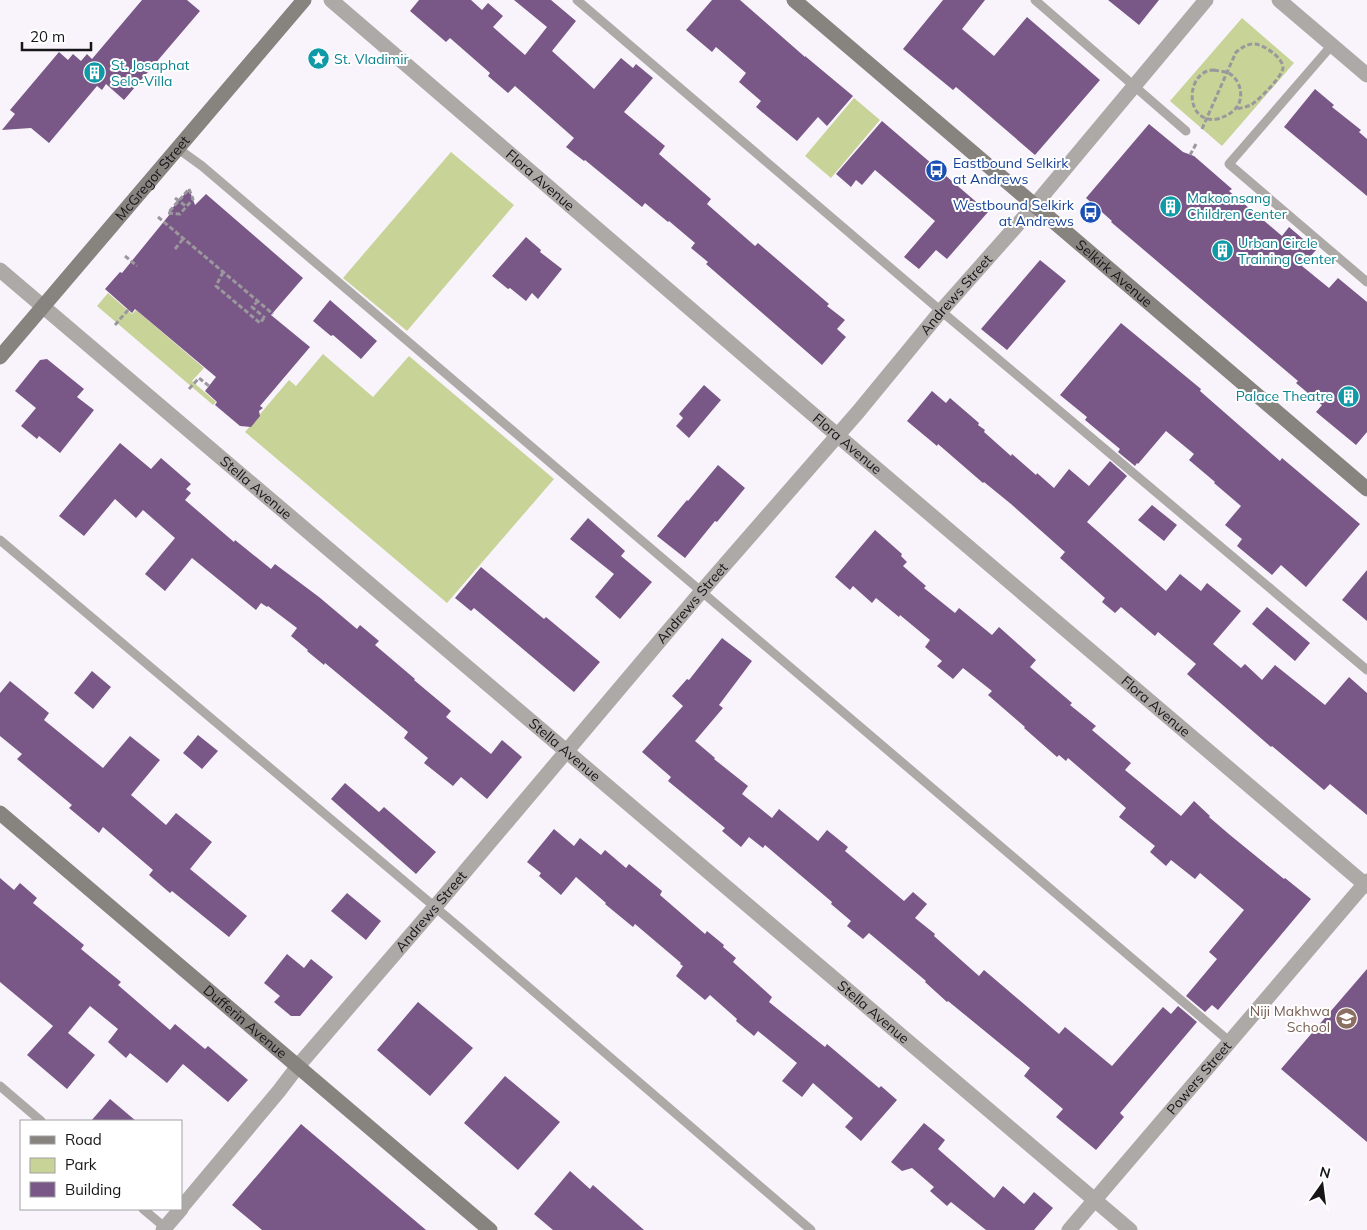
<svg xmlns="http://www.w3.org/2000/svg" width="1367" height="1230" viewBox="0 0 1367 1230" font-family="Mulish,sans-serif">
  <style>
    .green { fill: #c8d397 }
    .building { fill: #795887 }
    .lines { fill: none; stroke-linecap: round; stroke-linejoin: round }
    .path { stroke: #9a979d; stroke-width: 3; stroke-dasharray: 5 2.5; stroke-linecap: butt }
    .service { stroke: #aca9a6; stroke-width: 9 }
    .minor { stroke: #aca9a6; stroke-width: 15 }
    .secondary { stroke: #878480; stroke-width: 15 }
    .labels { text-anchor: middle; stroke-width: 4; stroke-linejoin: round; paint-order: stroke }
    .culture-label { font-size: 14px; fill: #0d838f; stroke: #fff; text-anchor: start }
    .transit-label { font-size: 14px; fill: #164399; stroke: #fff; text-anchor: start }
    .street-label { font-size: 14px; fill: #171518; stroke: #fff }
    .education-label { font-size: 14px; fill: #785e54; stroke: #fff; text-anchor: end }
  </style>
  <rect width="100%" height="100%" fill="#f9f4fc"/>
  <path class="green" d="M1242 18 1294 63 1222 146 1170 101Z
    M854 98 880 120 831 178 805 156Z
    M451 152 514 205 407 331 343 278Z
    M108 293 132 314 136 310 204 368 192 381 216 402 213 405 97 306Z
    M323 354 373 397 409 356 554 479 447 603 245 432 289 380 296 386Z"/>
  <path class="building" d="M142 0H187L200 11 124 100 106 84 102 90 97 86 49 143 31 128 2 130 15 114 10 110 59 52 68 60 73 54 81 61 87 54 92 59Z
    M419 0H471L482 10 488 3 503 16 493 27 525 55 547 27 514 0H551L576 21 552 51 594 89 621 58 633 68 636 64 653 78 624 112 665 146 659 154 711 199 707 204 755 246 758 243 829 304 827 306 845 320 837 329 846 337 822 365 706 264 708 262 691 248 695 243 669 221 668 222 645 203 642 207 585 160 584 161 566 147 574 138 515 86 508 93 488 76 490 73 450 38 446 42 410 11Z
    M712 0H740L805 57V56L853 96 827 126 818 117 797 141 756 107 761 101 739 82 746 73 716 47 712 52 686 30Z
    M943 0H985L962 29 994 56 1027 17 1100 80 1035 155 956 87 953 90 903 49Z
    M1108 0H1159L1139 25Z
    M1315 89 1334 105 1332 107 1361 130 1359 132 1367 139V196L1284 127Z
    M882 121 988 212 947 259 936 250 919 269 904 257 935 221 875 170 862 185 856 180 851 187 836 174Z
    M1149 124 1183 152 1194 156 1232 189 1229 191 1282 236 1289 227 1316 250 1302 266 1329 288 1338 278 1367 302V432L1356 445 1316 412 1322 405 1296 383 1298 381 1111 222 1112 221 1086 198Z
    M189 189 195 205 206 194 303 278 271 315 310 347 260 406 263 408 259 411 260 416 251 427 240 426 215 405 217 402 205 391 216 377 135 309 132 313 105 289 120 272 122 273 170 214 168 213Z
    M526 237 541 250 540 252 562 269 538 299 532 293 526 301 510 288 508 289 492 276Z
    M1040 260 1066 281 1007 350 981 329Z
    M330 300 377 341 361 359 333 335 331 336 313 321Z
    M1121 323 1201 389 1200 391 1280 461 1282 458 1360 524 1306 587 1281 565 1272 575 1237 546 1242 539 1225 525 1241 506 1214 483 1215 482 1189 460 1194 454 1166 431 1138 464 1137 463 1135 466 1118 452 1120 449 1085 420 1087 417 1060 395Z
    M47 359 84 389 77 397 94 410 60 453 39 436 37 439 21 426 36 408 15 391 40 360Z
    M704 385 721 400 689 438 676 426 683 418 679 414Z
    M932 391 946 403 950 398 979 423 978 425 985 430 984 432 1011 456 1012 454 1036 475 1037 473 1054 488 1069 469 1089 486 1110 461 1127 476 1087 522 1166 591 1180 574 1201 591 1207 583 1241 611 1213 644 1241 668 1245 664 1262 680 1275 665 1325 705 1349 677 1367 693V815L1330 784 1324 790 1272 746 1271 747 1187 674 1196 664 1158 632 1155 636 1121 607 1115 613 1102 602 1105 598 1060 558 1065 552 1011 504 984 482 983 483 938 444 937 446 907 421Z
    M120 443 151 469 161 458 191 484 186 489 191 493 185 500 234 542 235 540 271 569 275 564 319 597 357 629 360 625 379 641 375 645 415 679 414 680 451 711 446 717 491 754 502 740 522 757 487 799 461 777 453 786 424 763 428 758 404 738 408 732 325 663 324 665 307 651 308 650 291 636 297 628 268 606 267 607 261 603 256 610 192 558 165 591 145 574 175 538 143 510 136 518 115 499 84 536 59 516Z
    M718 465 745 488 717 522 715 521 685 558 657 536 687 500 688 501Z
    M1152 505 1177 525 1164 541 1138 520Z
    M588 518 625 551 621 556 652 582 620 619 595 597 614 574 570 539Z
    M875 530 902 554 901 556 907 562 903 566 926 586 924 588 955 613 959 608 992 635 999 627 1036 660 1030 667 1072 703 1070 705 1096 726 1092 730 1131 763 1125 770 1181 816 1194 801 1210 816 1209 817 1230 835 1284 879 1285 878 1311 899 1218 1010 1212 1005 1205 1012 1186 996 1217 959 1209 952 1244 910 1200 873 1195 879 1171 860 1166 866 1150 852 1155 846 1119 817 1126 808 1068 758 1066 761 1059 755 1057 757 1024 728 1025 727 988 695 992 691 963 668 953 679 937 666 942 661 925 647 930 640 900 615 899 617 876 598 872 603 853 586 850 590 835 577Z
    M481 567 544 619 546 617 600 662 574 692 474 608 471 611 455 598Z
    M1367 570V621L1342 600Z
    M1267 607 1310 643 1295 661 1252 624Z
    M722 638 752 661 719 705 723 708 695 741 715 758 714 759 748 786 742 794 772 818 779 809 818 841 827 830 848 847 845 851 904 901 913 892 927 904 915 918 935 934 934 936 979 976 984 970 1059 1034 1065 1027 1112 1066 1163 1007 1171 1014 1178 1006 1197 1022 1120 1113 1124 1117 1096 1150 1056 1117 1063 1109 1024 1076 1030 1068 948 1001 947 1002 925 982 926 981 869 933 863 939 847 926 851 921 831 904 832 902 765 845 763 848 749 837 741 847 722 831 725 828 668 781 671 777 642 752 683 706 672 696 687 679 689 680Z
    M92 671 111 687 93 709 74 693Z
    M10 681 49 713 44 720 103 768 130 736 160 760 131 795 166 825 176 813 212 842 190 869 247 916 229 937 172 891 170 893 149 875 153 870 103 827 99 833 69 808 72 805 17 759 22 754 0 736V693Z
    M198 735 218 751 202 769 183 753Z
    M345 783 379 812 384 807 436 852 416 874 331 799Z
    M554 829 574 846 580 838 601 855 605 850 626 868 629 864 662 891 660 895 705 934 707 931 724 945 723 947 736 958 733 962 772 997 769 1002 825 1047 827 1044 879 1088 881 1086 897 1100 861 1141 845 1127 853 1118 813 1083 802 1097 782 1081 797 1063 758 1031 754 1036 736 1021 737 1019 710 995 705 1000 676 976 683 966 680 964 681 963 635 924 633 927 605 904 606 903 576 877 561 895 539 876 541 873 527 862Z
    M0 878 14 890 20 883 37 898 33 903 84 945 81 949 121 982 118 985 170 1030 175 1024 205 1049 208 1046 248 1080 228 1102 183 1064 167 1083 130 1053 126 1058 108 1042 118 1029 90 1006 68 1033 95 1055 67 1089 27 1055 53 1026 0 982Z
    M347 893 381 921 366 940 331 911Z
    M287 954 304 968 311 959 333 977 300 1016H291L274 1002 280 996 264 983Z
    M1367 969V1142L1281 1069Z
    M418 1002 473 1048 430 1096 377 1050Z
    M505 1076 560 1122 518 1170 464 1123Z
    M110 1099 136 1121H91Z
    M924 1123 945 1140 938 1149 994 1198 1003 1186 1024 1204 1034 1192 1053 1208 1034 1230H986L951 1202 947 1206 930 1191 934 1187 912 1168 902 1171 891 1162Z
    M301 1124 426 1230H262L232 1205Z
    M570 1171 590 1189 593 1185 644 1230H553L534 1214Z"/>
  <g class="lines">
    <path class="path" d="M1214 70C1218 71 1222 71 1226 72 1241 77 1246 100 1234 110 1229 115 1224 117 1217 119 1188 124 1184 81 1207 71 1209 70 1212 70 1214 70Z
      M1202 129 1236 52C1242 48 1246 44 1254 44 1263 44 1282 57 1283 67 1284 75 1258 101 1251 105 1246 107 1241 108 1236 109
      M1190 155 1196 144
      M189 189 193 199 180 214 168 213Z
      M175 198 187 207
      M158 217 273 314
      M175 249 183 239
      M125 256 137 266
      M223 272 216 286 260 323 264 318
      M258 301 252 307 265 318
      M115 325 128 310
      M189 389 199 378 209 386"/>
    <path class="service" d="M577 0 941 311 1367 670
      M1035 0 1186 131
      M1332 45 1229 164 1367 282
      M177 148 202 166 1229 1041
      M0 540 461 929 811 1230
      M0 1086 41 1121
      M143 1209 168 1230"/>
    <g class="minor">
      <path id="s1" d="M331 0 837 435 1367 886"/>
      <path d="M1279 0 1367 75"/>
      <path id="s2" d="M0 270 1130 1230"/>
      <path id="s3" d="M181 1208 279 1091 298 1066 435 907 701 592 858 412 941 311 1034 206 1206 0"/>
      <path d="M163 1230 181 1209"/>
      <path id="s4" d="M1069 1230 1367 881"/>
    </g>
    <g class="secondary">
      <path id="s5" d="M794 0 1367 489"/>
      <path id="s6" d="M0 357 304 0"/>
      <path id="s7" d="M0 813 490 1230"/>
    </g>
  </g>
  <defs>
    <symbol id="sight-disc" viewBox="-11 -11 22 22"><circle r="9.5" fill="#0f9aa8" stroke="#fff"/><path d="M0-6L1.8-2.2L6-1.7L2.9 1.2L3.7 5.4L0 3.3L-3.7 5.4L-2.9 1.2L-6-1.7L-1.8-2.2Z" fill="#fff"/></symbol>
    <symbol id="building-disc" viewBox="-11 -11 22 22"><circle r="9.5" fill="#0f9aa8" stroke="#fff"/><path d="M-4-6H4V6H1V3H-1V6H-4ZM-2.5-4.3h1.7v1.8h-1.7ZM.8-4.3h1.7v1.8H.8ZM-2.5-1h1.7V.8h-1.7ZM.8-1h1.7V.8H.8Z" fill="#fff"/></symbol>
    <symbol id="bus-disc" viewBox="-11 -11 22 22"><circle r="9.5" fill="#1a4fb4" stroke="#fff"/><path d="M-5-6H5V4H4V6H2V4H-2V6H-4V4H-5ZM-3.5-4V0h7V-4ZM-3.5 1.2v1.5H-2V1.2ZM2 1.2v1.5H3.5V1.2Z" fill="#fff"/></symbol>
    <symbol id="school-disc" viewBox="-11 -11 22 22"><circle r="9.5" fill="#8d6e63" stroke="#fff"/><path d="M0-5L7-2L0 1L-7-2ZM-4 1L0 2.5L4 1V4Q0 6-4 4Z" fill="#fff"/></symbol>
  </defs>
  <g fill-rule="evenodd">
    <use href="#sight-disc" x="306" y="46" width="25" height="25"/>
    <use href="#building-disc" x="82" y="60" width="25" height="25"/>
    <use href="#bus-disc" x="924" y="158" width="25" height="25"/>
    <use href="#building-disc" x="1158" y="194" width="25" height="25"/>
    <use href="#bus-disc" x="1078" y="200" width="25" height="25"/>
    <use href="#building-disc" x="1210" y="238" width="25" height="25"/>
    <use href="#building-disc" x="1336" y="384" width="25" height="25"/>
    <use href="#school-disc" x="1334" y="1006" width="25" height="25"/>
  </g>
  <g class="labels">
    <g class="culture-label">
      <text x="334" y="64">St. Vladimir</text>
      <text x="111" y="70">St. Josaphat<tspan x="111" dy="16">Selo-Villa</tspan></text>
      <text x="1187" y="203">Makoonsang<tspan x="1187" dy="16">Children Center</tspan></text>
      <text x="1238" y="248">Urban Circle<tspan x="1238" dy="16">Training Center</tspan></text>
      <text x="1333" y="401" text-anchor="end">Palace Theatre</text>
    </g>
    <g class="transit-label">
      <text x="953" y="168">Eastbound Selkirk<tspan x="953" dy="16">at Andrews</tspan></text>
      <text x="1074" y="210" text-anchor="end">Westbound Selkirk<tspan x="1074" dy="16">at Andrews</tspan></text>
    </g>
    <g class="street-label">
      <text dy="5" stroke="none"><textPath href="#s6" startOffset="235">McGregor Street</textPath></text>
      <text dy="5" stroke="none"><textPath href="#s1" startOffset="276">Flora Avenue</textPath></text>
      <text dy="5" stroke="none"><textPath href="#s5" startOffset="421">Selkirk Avenue</textPath></text>
      <text dy="5" stroke="none"><textPath href="#s3" startOffset="1198">Andrews Street</textPath></text>
      <text dy="5" stroke="none"><textPath href="#s1" startOffset="681">Flora Avenue</textPath></text>
      <text dy="5" stroke="none"><textPath href="#s2" startOffset="336">Stella Avenue</textPath></text>
      <text dy="5" stroke="none"><textPath href="#s3" startOffset="792">Andrews Street</textPath></text>
      <text dy="5" stroke="none"><textPath href="#s1" startOffset="1086">Flora Avenue</textPath></text>
      <text dy="5" stroke="none"><textPath href="#s2" startOffset="741">Stella Avenue</textPath></text>
      <text dy="5" stroke="none"><textPath href="#s3" startOffset="388">Andrews Street</textPath></text>
      <text dy="5" stroke="none"><textPath href="#s2" startOffset="1146">Stella Avenue</textPath></text>
      <text dy="5" stroke="none"><textPath href="#s7" startOffset="322">Dufferin Avenue</textPath></text>
      <text dy="5" stroke="none"><textPath href="#s4" startOffset="200">Powers Street</textPath></text>
    </g>
    <g class="education-label">
      <text x="1330" y="1016">Niji Makhwa<tspan x="1330" dy="16">School</tspan></text>
    </g>
  </g>
  <rect x="20" y="1120" width="162" height="90" fill="#ffffff" stroke="#a2a1a3"/>
  <rect x="30" y="1136" width="25" height="8" fill="#878480" stroke="#a2a1a3"/>
  <text x="65" y="1145" font-size="15" fill="#171518">Road</text>
  <rect x="30" y="1158" width="25" height="15" fill="#c8d397" stroke="#a2a1a3"/>
  <text x="65" y="1170" font-size="15" fill="#171518">Park</text>
  <rect x="30" y="1182" width="25" height="15" fill="#795887" stroke="#a2a1a3"/>
  <text x="65" y="1195" font-size="15" fill="#171518">Building</text>
  <g transform="translate(1322 1185) rotate(14)" stroke="#ffffff" stroke-width="4" paint-order="stroke">
  <path d="M0-4L9 19L0 12L-9 19Z" fill="#171518"/>
  <text y="-8" font-size="14" font-weight="bold" text-anchor="middle" fill="#171518">N</text>
  </g>
  <path d="M22 42v8h69v-8" fill="none" stroke="#171518" stroke-width="2.5"/>
  <text x="30" y="42" font-size="15" fill="#171518" stroke="#ffffff" stroke-width="4" paint-order="stroke">20 m</text>
</svg>
